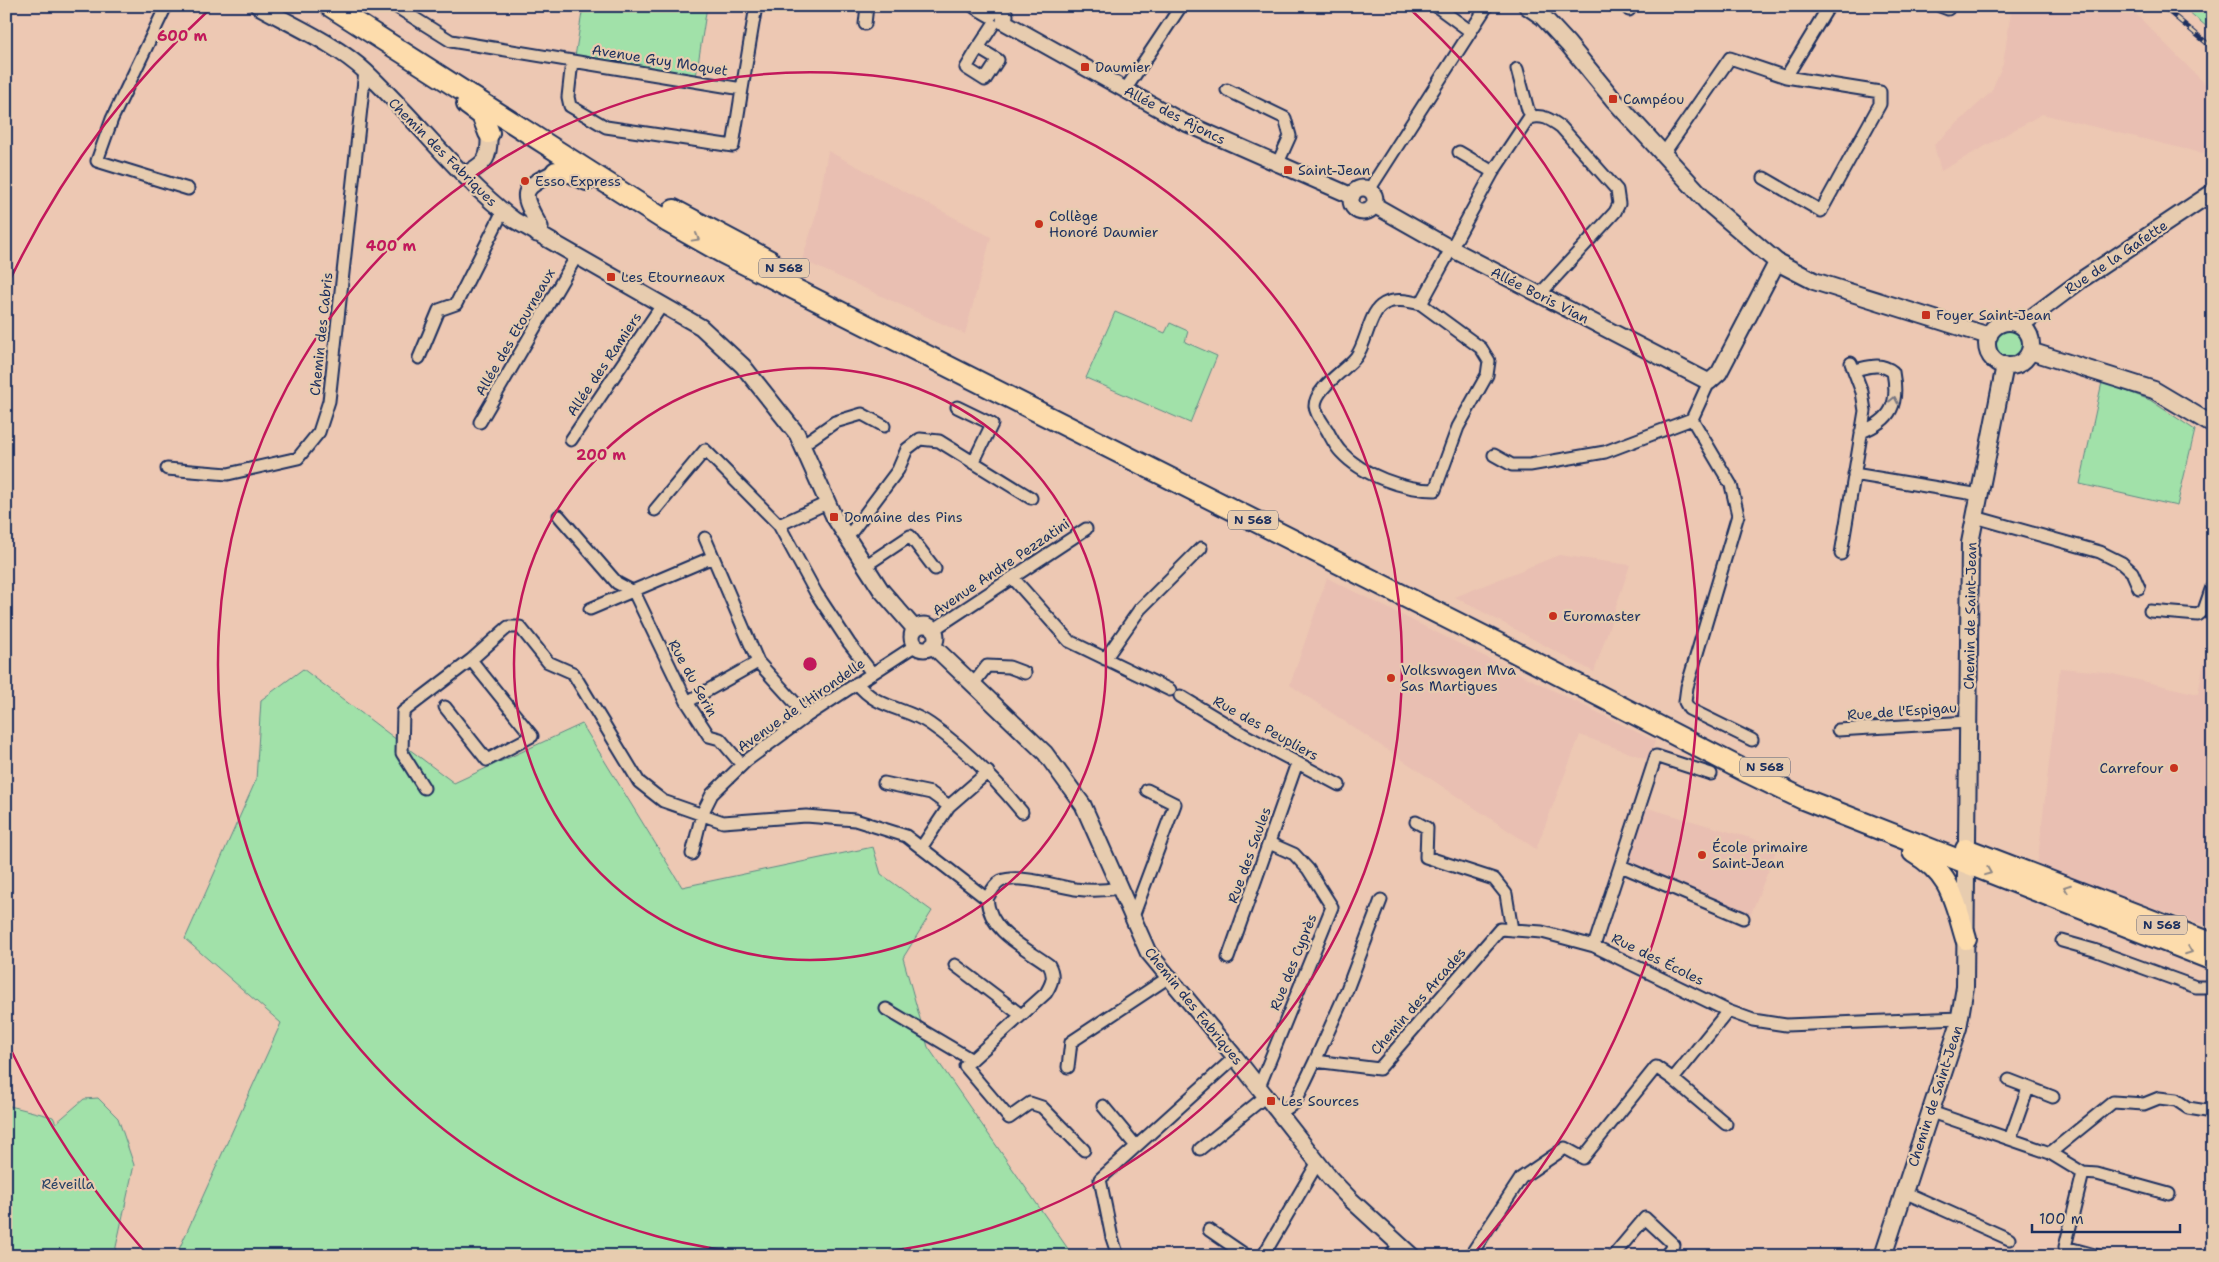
<svg xmlns="http://www.w3.org/2000/svg" width="2219" height="1262" viewBox="0 0 2219 1262" font-family="'Shantell Sans',sans-serif">
  <style>
    .built { fill: #e9bfb2 }
    .green { fill: #a1e1a9; stroke: #5e8884 }
    .lines { fill: none; stroke-linecap: round; stroke-linejoin: round }
    .minor-casing { stroke: #1b2f5e; stroke-width: 15 }
    .tertiary-casing { stroke: #1b2f5e; stroke-width: 19 }
    .secondary-casing { stroke: #1b2f5e; stroke-width: 20 }
    .trunk-casing { stroke: #1b2f5e; stroke-width: 24 }
    .minor { stroke: #e7ccaf; stroke-width: 11 }
    .tertiary { stroke: #e7ccaf; stroke-width: 15 }
    .secondary { stroke: #e7ccaf; stroke-width: 16 }
    .trunk { stroke: #fddcac; stroke-width: 20 }
    .rail-casing { stroke: #1b2f5e; stroke-width: 5 }
    .rail { stroke: #e7ccaf; stroke-width: 3; stroke-dasharray: 9; stroke-linecap: butt }
    .oneway { stroke: #8c8685 }
    .oneway2 { stroke: #777682 }
    .ring { fill: none; stroke: #c2185b; stroke-width: 2.5 }
    .poi-dot { fill: #c8321e; stroke: #e7ccaf; stroke-width: 2 }
    .labels { text-anchor: middle; stroke-width: 4.5; stroke-linejoin: round; paint-order: stroke }
    .shield { fill: #e7ccaf; stroke: #585e76; stroke-width: 1 }
    .shield-label { font-size: 12px; font-weight: bold; fill: #1b2f5e }
    .street-label { font-size: 14px; fill: #1b2f5e; stroke: #e7ccaf }
    .poi-label { font-size: 14px; fill: #1b2f5e; stroke: #e7ccaf; text-anchor: start }
    .park-label { font-size: 14px; fill: #284166; stroke: #e7ccaf }
    .centre { fill: #c2185b; stroke: #e7ccaf; stroke-width: 2.5 }
    .ring-label { font-size: 15px; text-anchor: middle; font-weight: bold; fill: #c2185b; stroke: #e7ccaf; stroke-width: 4.5; stroke-linejoin: round; paint-order: stroke }
  </style>
  <rect width="100%" height="100%" fill="#edc8b3"/>
  <filter id="ink" filterUnits="userSpaceOnUse"><feTurbulence type="fractalNoise" baseFrequency=".02" numOctaves="2"/><feDisplacementMap in="SourceGraphic" scale="10" xChannelSelector="R" yChannelSelector="G"/><feConvolveMatrix kernelMatrix="1 2 1 2 8 2 1 2 1" color-interpolation-filters="sRGB"/></filter>
  <g filter="url(#ink)">
    <path class="built" d="M2012 6H2128L2213 92V150L2201 153 2042 114 1941 171 1934 145 1991 92 2003 64Z
      M828 151 991 237 965 334 802 260 817 212Z
      M1559 555 1630 565 1594 672 1455 597Z
      M1327 578 1655 741 1649 760 1580 735 1536 849 1290 685Z
      M2212 619H2213V924L2198 923 2037 867 2060 668 2104 672 2198 694Z
      M1644 807 1778 846 1751 914 1627 864Z"/>
    <path class="green" d="M583 6H707L696 77 575 57Z
      M2182 6H2213V32Z
      M1115 312 1165 333 1170 323 1188 331 1185 342 1217 356 1190 423 1086 378Z
      M1993 343a17 17 0 1 1 34 0a17 17 0 1 1-34 0Z
      M2102 382 2150 400 2195 430 2177 506 2080 484Z
      M303 669 454 783 582 724 682 887 873 847 881 874 932 911 903 958 928 1047 1073 1256H176L281 1023 185 939 256 780 261 700Z
      M98 1098 118 1118 134 1165 114 1256H6V1105L53 1117 56 1123 84 1099Z"/>
    <g class="lines">
      <defs>
        <path id="minor" d="M166 6 112 119 97 161 188 189
          M395 6 451 41 742 89 756 6
          M1436 6 1470 31
          M1626 6 1629 10 1632 6
          M1940 6 1948 9
          M865 24 867 6
          M978 48 966 68 985 80 998 60 978 48 993 25
          M572 61 568 97 570 106 606 127 733 146 742 89
          M1517 69 1528 110 1533 117
          M1125 90 1181 6
          M1227 90 1285 118 1290 136 1277 165
          M1459 152 1493 172
          M1664 153 1730 58 1786 77 1829 6
          M1764 178 1821 211 1880 104V92L1786 77
          M1369 190 1487 6
          M1421 304C1409 301 1392 297 1381 306 1369 315 1366 344 1356 357 1346 370 1315 388 1315 406 1316 415 1322 422 1327 430 1331 437 1335 446 1341 452 1362 475 1404 490 1435 490L1458 427 1487 375 1489 361 1481 348 1421 304 1493 172 1529 118C1542 114 1550 119 1561 127L1617 190 1619 204 1615 212 1539 295
          M419 358 439 310 456 304 503 211
          M1854 370C1869 367 1880 362 1893 372 1899 404 1892 420 1861 432
          M957 407 992 424 973 463
          M1692 419 1731 485 1738 515 1687 687 1685 702 1689 709 1752 740
          M480 422 576 257
          M571 440 662 305
          M802 445 835 422 862 414 884 426
          M1494 455 1512 465H1530L1605 452 1692 419 1709 382
          M167 469 228 474 298 458 319 432 329 401 365 71
          M1854 474 1980 495
          M655 510 705 450 779 525 827 503
          M559 516 617 583 634 592 687 702 709 736 720 739 742 765
          M1975 517 2100 552 2122 563 2132 572 2139 588
          M779 525 816 593 849 643 872 673
          M846 535 853 530 898 470 907 449 920 439 939 441 1031 498
          M705 538 758 662 807 716
          M1841 554 1865 411 1862 392 1851 363
          M865 566 910 536 935 569
          M1013 578 1069 641 1170 690
          M590 609 713 557
          M2150 611 2198 615 2204 610 2213 584
          M933 630 1086 529
          M1105 659 1140 609 1201 548
          M857 683C876 709 906 707 930 724 965 748 995 779 1022 812
          M974 683 987 666 1009 667 1025 673
          M1180 696 1243 734 1339 785
          M687 702 758 662
          M445 707 487 760 532 736 471 660
          M1838 730 1968 722
          M884 783 931 793 949 806
          M424 788 402 753 403 712 471 660 508 627H520L548 662 573 673 639 782 663 801 723 822 806 816 855 820 906 836 987 899
          M1416 822 1427 828 1426 857 1494 879 1506 894 1512 930
          M921 848 949 806 988 772
          M692 854 702 814 712 794 746 761 807 716 916 645
          M1621 866 1743 918
          M1132 919 1175 804 1147 790
          M2062 941 2094 950 2196 987H2213
          M1594 946 1656 756 1711 774
          M1228 958 1297 763
          M955 965 1021 1015
          M886 1009 972 1060
          M1315 1061 1346 992 1381 900
          M1068 1067 1071 1042 1169 977
          M1673 1079 1726 1124
          M2009 1080 2053 1097
          M1259 1087 1332 907 1308 869 1294 854 1269 843
          M1103 1106 1136 1146
          M1931 1112 2050 1153 2083 1173 2097 1174 2169 1194
          M1280 1113 1295 1103 1315 1061 1379 1069 1500 929 1542 932 1594 946 1728 1011 1753 1020 1786 1025 1960 1018
          M2010 1139 2028 1088
          M1200 1149 1266 1096
          M1084 1150 1042 1107 1030 1103 1009 1118 965 1066 1046 993C1052 983 1055 976 1049 965 1025 947 990 933 987 899 990 893 995 884 1001 881 1019 874 1056 886 1075 889 1090 891 1103 891 1118 888
          M2050 1153 2113 1102 2144 1104 2159 1098 2176 1100 2188 1108 2213 1112
          M2083 1173 2065 1247 2098 1256
          M1904 1192 2009 1239
          M1209 1230 1247 1256
          M1118 1256 1112 1238 1100 1179 1235 1057
          M1263 1256 1318 1162
          M1391 1256 1399 1244
          M1470 1256 1521 1178 1565 1148 1583 1158 1656 1067 1673 1079 1728 1011
          M1613 1256 1645 1218 1674 1245 1665 1256"/>
        <path id="tertiary" d="M258 6C294 26 336 44 366 72 417 120 458 177 514 220L701 327 743 366 797 434 834 517 881 590 915 629
          M976 6 990 14
          M990 14 993 10H1000L1005 15 1004 22
          M1004 22 1181 121 1352 196
          M464 175C486 163 490 159 489 133
          M1351 200a12 12 0 1 1 24 0a12 12 0 1 1-24 0Z
          M1374 205 1450 248 1709 382 1719 373 1777 262
          M537 234 540 227C521 193 518 189 556 172
          M2021 325 2084 278 2213 192
          M912 637a12 12 0 1 1 24 0a12 12 0 1 1-24 0Z
          M932 645 1045 753 1083 805 1148 952 1235 1057 1330 1178 1350 1199 1412 1256"/>
        <path id="secondary" d="M1527 6 1543 17 1568 44 1613 99 1708 203 1777 262 1814 281 1989 336
          M1987 344a22 22 0 1 1 44 0a22 22 0 1 1-44 0Z
          M2030 351 2154 390 2213 425
          M1967 841 1970 543 2005 365
          M1883 1256 1958 1028 1965 987 1966 872"/>
        <path id="trunk" d="M330 6 668 222 723 253 1501 645 1749 773 1803 799 2213 960
          M467 104 482 115 489 133
          M556 172H571L587 180
          M674 210 770 261
          M1966 849 2213 944
          M1913 852C1951 874 1954 899 1966 939"/>
      </defs>
      <use href="#minor" class="minor-casing"/>
      <use href="#tertiary" class="tertiary-casing"/>
      <use href="#secondary" class="secondary-casing"/>
      <use href="#trunk" class="trunk-casing"/>
      <use href="#minor" class="minor"/>
      <use href="#tertiary" class="tertiary"/>
      <use href="#secondary" class="secondary"/>
      <use href="#trunk" class="trunk"/>
      <defs>
        <path id="rail" d="M2162 6 2213 48"/>
      </defs>
      <use href="#rail" class="rail-casing"/>
      <use href="#rail" class="rail"/>
    </g>
    <defs><path id="oneway-chevron" d="M-2-3.5L2.5 0L-2 3.5" fill="none" stroke-width="1.6" stroke-linecap="round" stroke-linejoin="round" transform="scale(1.25)"/></defs>
    <g class="oneway">
      <use href="#oneway-chevron" transform="translate(696 238) rotate(29)"/>
      <use href="#oneway-chevron" transform="translate(1988 872) rotate(22)"/>
      <use href="#oneway-chevron" transform="translate(2067 888) rotate(-159)"/>
      <use href="#oneway-chevron" transform="translate(2189 951) rotate(21)"/>
    </g>
    <use class="oneway2" href="#oneway-chevron" transform="translate(1894 400) rotate(-78)"/>
  </g>
  <g class="ring">
    <circle cx="810" cy="664" r="296"/>
    <path d="M789 1256A592 592 0 1 1 831 1256"/>
    <path d="M145 1252A888 888 0 0 1 9 1046M9 282A888 888 0 0 1 210 9M1410 9A888 888 0 0 1 1475 1252"/>
  </g>
  <g class="poi-dot">
    <rect x="1080" y="62" width="10" height="10" rx="2.5"/>
    <rect x="1608" y="94" width="10" height="10" rx="2.5"/>
    <rect x="1283" y="165" width="10" height="10" rx="2.5"/>
    <circle cx="525" cy="181" r="5"/>
    <circle cx="1039" cy="224" r="5"/>
    <rect x="606" y="272" width="10" height="10" rx="2.5"/>
    <rect x="1921" y="310" width="10" height="10" rx="2.5"/>
    <rect x="829" y="512" width="10" height="10" rx="2.5"/>
    <circle cx="1553" cy="616" r="5"/>
    <circle cx="1391" cy="678" r="5"/>
    <circle cx="2174" cy="768" r="5"/>
    <circle cx="1702" cy="855" r="5"/>
    <rect x="1266" y="1096" width="10" height="10" rx="2.5"/>
  </g>
  <g class="labels">
    <g class="shield">
      <rect x="759" y="258.5" width="50" height="19" rx="4"/>
      <rect x="1228" y="510.5" width="50" height="19" rx="4"/>
      <rect x="1740" y="757.5" width="50" height="19" rx="4"/>
      <rect x="2137" y="915.5" width="50" height="19" rx="4"/>
    </g>
    <g class="shield-label">
      <text x="784" y="272">N 568</text>
      <text x="1253" y="524">N 568</text>
      <text x="1765" y="771">N 568</text>
      <text x="2162" y="929">N 568</text>
    </g>
    <g class="street-label">
      <text transform="translate(660 60) rotate(9)" y="5">Avenue Guy Moquet</text>
      <text transform="translate(1175 115) rotate(27)" y="5">Allée des Ajoncs</text>
      <text transform="translate(443 152) rotate(45)" y="5">Chemin des Fabriques</text>
      <text transform="translate(2116 257) rotate(-34)" y="5">Rue de la Gafette</text>
      <text transform="translate(1540 295) rotate(27)" y="5">Allée Boris Vian</text>
      <text transform="translate(515 332) rotate(-60)" y="5">Allée des Etourneaux</text>
      <text transform="translate(321 334) rotate(-84)" y="5">Chemin des Cabris</text>
      <text transform="translate(604 364) rotate(-56)" y="5">Allée des Ramiers</text>
      <text transform="translate(1001 567) rotate(-34)" y="5">Avenue Andre Pezzatini</text>
      <text transform="translate(1970 616) rotate(-89)" y="5">Chemin de Saint-Jean</text>
      <text transform="translate(693 678) rotate(61)" y="5">Rue du Serin</text>
      <text transform="translate(801 705) rotate(-35)" y="5">Avenue de l'Hirondelle</text>
      <text transform="translate(1902 711) rotate(-4)" y="5">Rue de l'Espigau</text>
      <text transform="translate(1266 728) rotate(29)" y="5">Rue des Peupliers</text>
      <text transform="translate(1249 855) rotate(-70)" y="5">Rue des Saules</text>
      <text transform="translate(1658 959) rotate(26)" y="5">Rue des Écoles</text>
      <text transform="translate(1293 962) rotate(-68)" y="5">Rue des Cyprès</text>
      <text transform="translate(1418 1001) rotate(-49)" y="5">Chemin des Arcades</text>
      <text transform="translate(1194 1006) rotate(51)" y="5">Chemin des Fabriques</text>
      <text transform="translate(1935 1096) rotate(-72)" y="5">Chemin de Saint-Jean</text>
    </g>
    <g class="poi-label">
      <text x="1095" y="72">Daumier</text>
      <text x="1623" y="104">Campéou</text>
      <text x="1298" y="175">Saint-Jean</text>
      <text x="535" y="186">Esso Express</text>
      <text x="1049" y="221">Collège<tspan x="1049" dy="16">Honoré Daumier</tspan></text>
      <text x="621" y="282">Les Etourneaux</text>
      <text x="1936" y="320">Foyer Saint-Jean</text>
      <text x="844" y="522">Domaine des Pins</text>
      <text x="1563" y="621">Euromaster</text>
      <text x="1401" y="675">Volkswagen Mva<tspan x="1401" dy="16">Sas Martigues</tspan></text>
      <text x="2164" y="773" text-anchor="end">Carrefour</text>
      <text x="1712" y="852">École primaire<tspan x="1712" dy="16">Saint-Jean</tspan></text>
      <text x="1281" y="1106">Les Sources</text>
    </g>
    <g class="park-label">
      <text x="68" y="1189">Réveilla</text>
    </g>
  </g>
  <circle cx="810" cy="664" r="8" class="centre"/>
  <g class="ring-label">
    <text x="182" y="41">600 m</text>
    <text x="391" y="251">400 m</text>
    <text x="601" y="460">200 m</text>
  </g>
  <rect width="2219" height="1262" fill="none" stroke="#e7ccaf" stroke-width="25"/>
  <rect x="12" y="12" width="2194" height="1237" fill="none" stroke="#1b2f5e" stroke-width="2" filter="url(#ink)"/>
  <path d="M2032 1224v8h148v-8" fill="none" stroke="#1b2f5e" stroke-width="2.5"/>
  <text x="2039" y="1224" font-size="15" fill="#1b2f5e" stroke="#e7ccaf" stroke-width="4" paint-order="stroke">100 m</text>
</svg>
